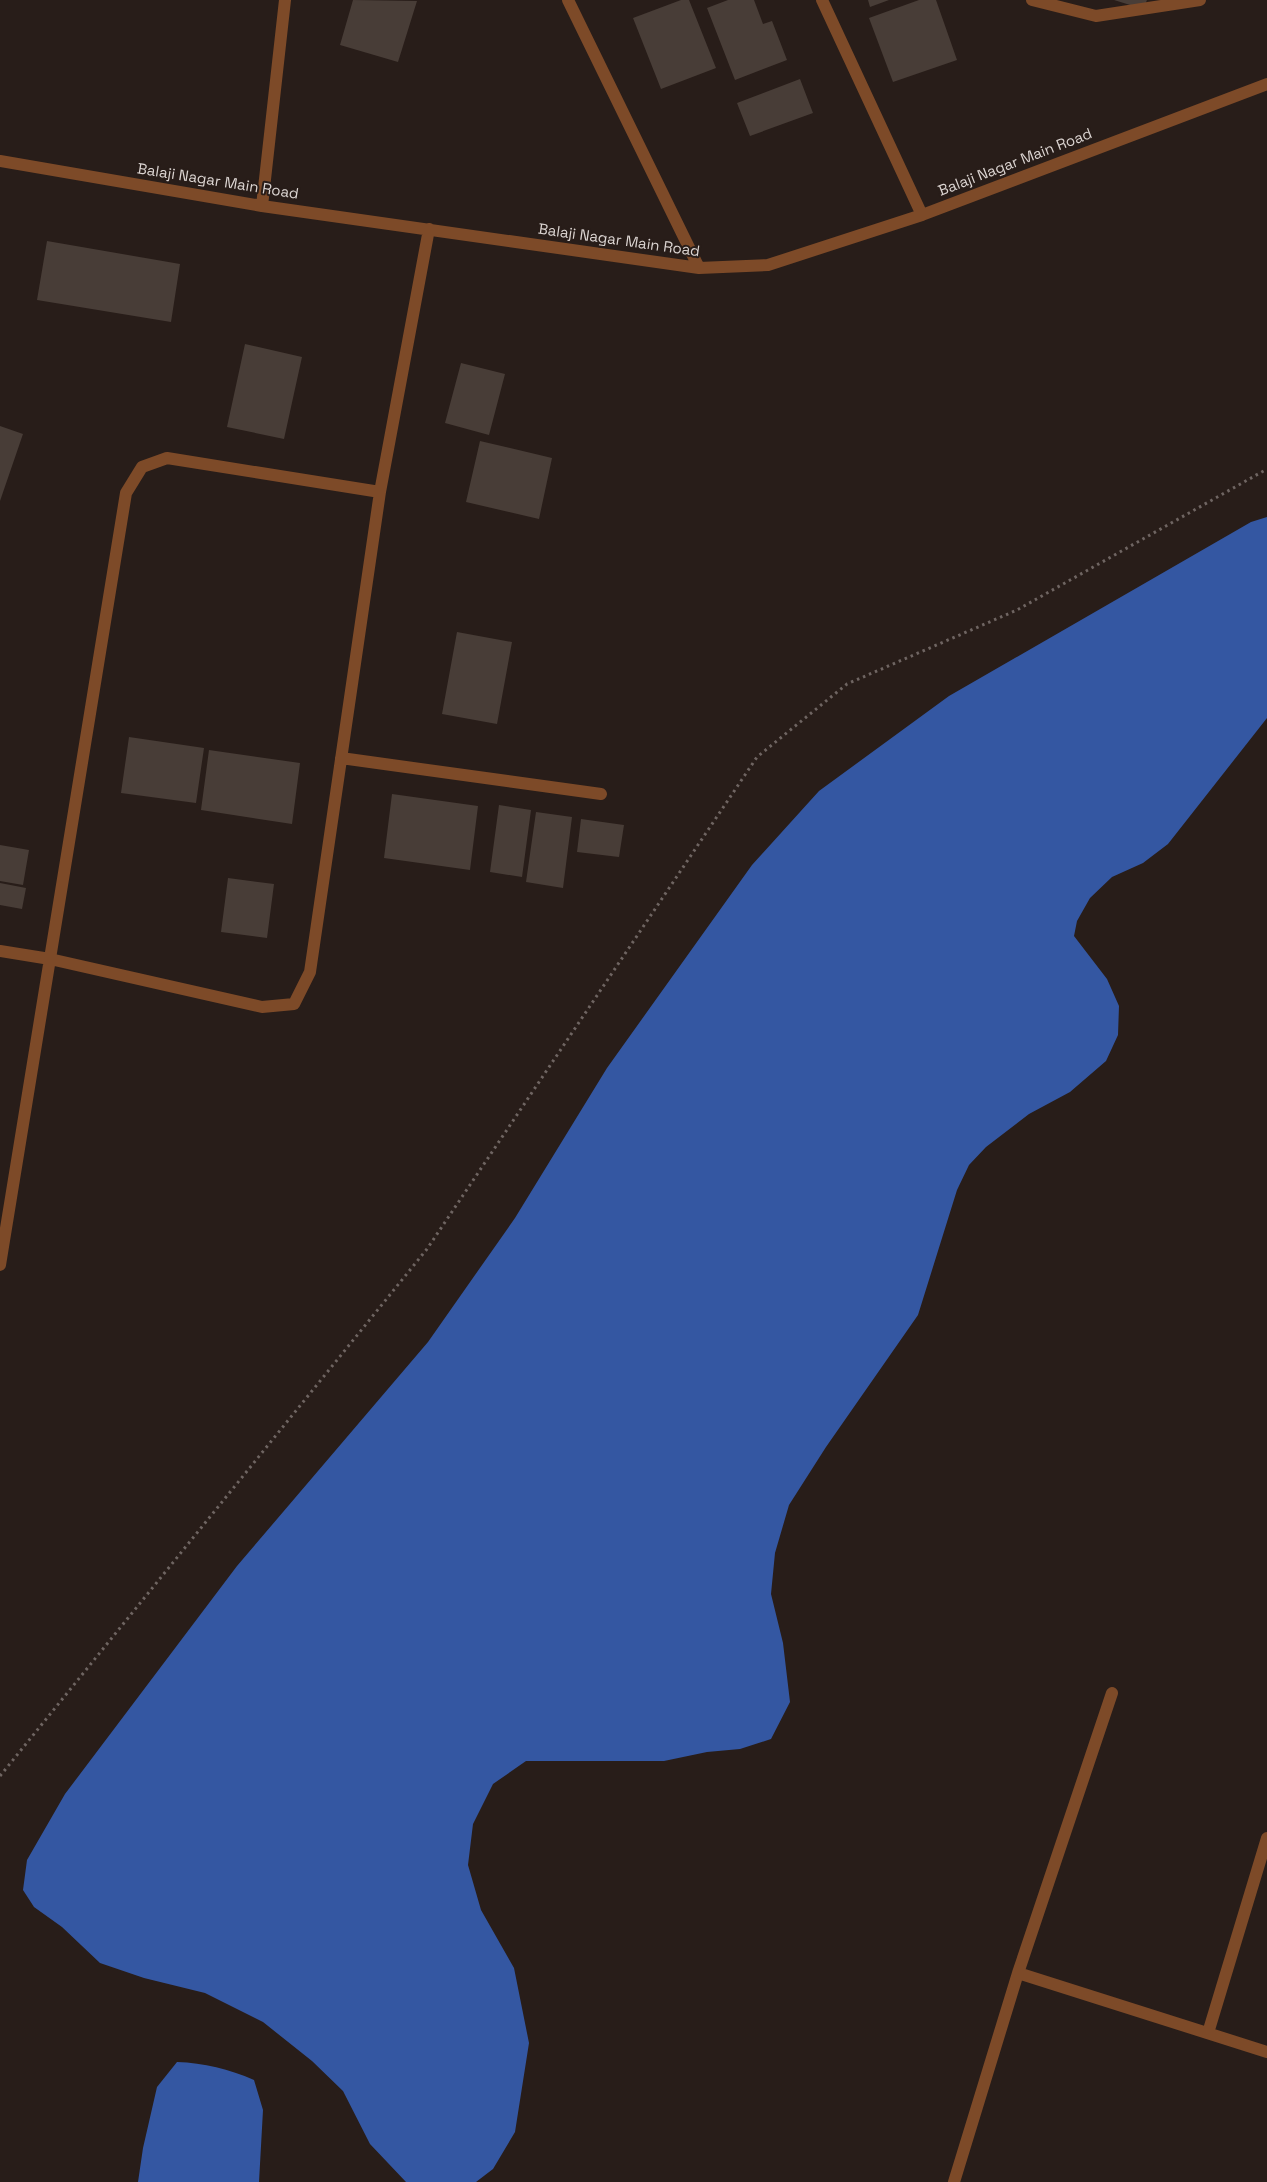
<svg xmlns="http://www.w3.org/2000/svg" width="1267" height="2182" viewBox="0 0 1267 2182" font-family="'Space Grotesk',sans-serif">
  <style>
    .water { fill: #3457a2 }
    .building { fill: #483d37 }
    .lines { fill: none; stroke-linecap: round; stroke-linejoin: round }
    .path { stroke: #6f6562; stroke-width: 3; stroke-dasharray: 2.5 4; stroke-linecap: butt }
    .minor { stroke: #7d4a28; stroke-width: 12 }
    .labels { text-anchor: middle; stroke-width: 4; stroke-linejoin: round; paint-order: stroke }
    .street-label { font-size: 15px; fill: #dcd5d2; stroke: #281d19 }
  </style>
  <rect width="100%" height="100%" fill="#281d19"/>
  <path class="water" d="M1267 517V718L1168 844 1143 863 1112 877 1090 898 1077 921 1074 936 1107 979 1119 1006 1118 1035 1106 1061 1070 1092 1029 1114 986 1147 969 1165 957 1190 918 1315 826 1447 789 1505 775 1553 771 1594 783 1643 790 1702 771 1739 740 1749 707 1752 664 1761H526L493 1784 473 1824 468 1865 481 1910 514 1968 529 2043 515 2132 493 2169 476 2182H406L370 2144 343 2091 312 2061 263 2022 205 1993 144 1978 100 1963 62 1927 34 1907 23 1890 27 1860 65 1794 237 1566 428 1342 515 1218 607 1068 752 865 819 791 949 696 1251 522Z
    M177 2062C204 2063 229 2069 254 2080L263 2110 259 2182H138L143 2148 157 2087Z"/>
  <path class="building" d="M353 0 417 1 398 62 340 45Z
    M681 0H689L716 68 661 89 633 18Z
    M728 0H754L763 24 772 21 787 60 735 80 707 8Z
    M868 0H889L870 7Z
    M919 0H936L957 60 893 82 869 18Z
    M1114 0H1147L1143 9Z
    M800 79 813 113 750 136 737 103Z
    M47 241 180 264 171 322 37 300Z
    M245 344 302 357 284 439 227 427Z
    M461 363 505 374 489 435 445 423Z
    M0 426 23 434 0 501Z
    M480 441 552 458 539 519 466 502Z
    M457 632 512 642 497 724 442 714Z
    M129 737 204 748 196 803 121 793Z
    M209 750 300 763 292 824 201 810Z
    M392 794 478 806 470 870 384 858Z
    M499 805 531 810 522 877 490 872Z
    M536 812 572 817 563 888 526 882Z
    M581 819 624 825 619 857 577 852Z
    M0 845 29 850 23 885 0 881Z
    M228 878 274 884 267 938 221 932Z
    M0 883 26 888 22 909 0 905Z"/>
  <g class="lines">
    <path class="path" d="M0 1776 427 1249 757 757 847 684 1017 610 1267 469"/>
    <path class="minor" d="M568 0 699 268
      M822 0 922 215
      M1032 0 1096 16 1200 0
      M0 161 262 206 699 268 768 265 922 215 1267 84
      M262 206 285 0
      M341 758 601 794
      M0 951 50 959 262 1007 294 1004 310 972 380 492 429 229
      M0 1265 126 493 142 467 167 458 380 492
      M1018 1973 1267 2052
      M1208 2033 1267 1838
      M954 2182 1018 1973 1112 1693"/>
  </g>
  <g class="labels">
    <g class="street-label">
      <text transform="translate(1015 162) rotate(-21)" y="5">Balaji Nagar Main Road</text>
      <text transform="translate(218 181) rotate(9)" y="5">Balaji Nagar Main Road</text>
      <text transform="translate(619 240) rotate(8)" y="5">Balaji Nagar Main Road</text>
    </g>
  </g>
</svg>
